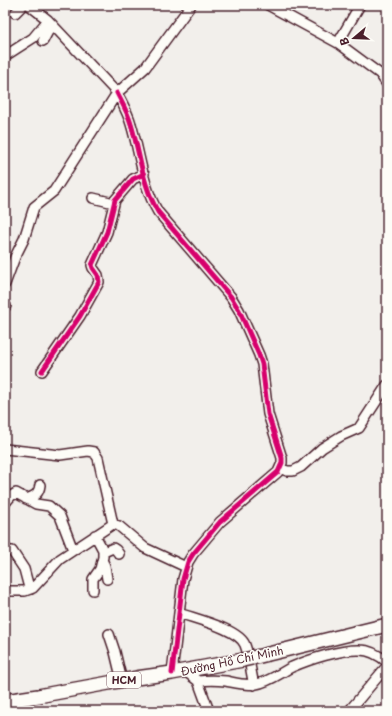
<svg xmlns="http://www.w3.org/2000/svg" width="392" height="716" viewBox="0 0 392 716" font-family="'Playpen Sans',sans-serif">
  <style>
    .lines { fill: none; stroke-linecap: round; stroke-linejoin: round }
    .minor-casing { stroke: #4a1f2b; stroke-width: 12 }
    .highway-casing { stroke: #4a1f2b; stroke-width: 16 }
    .minor { stroke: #fdfcf7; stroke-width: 9 }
    .highway { stroke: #fdfcf7; stroke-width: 13 }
    .highway-bridge-casing { stroke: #4a1f2b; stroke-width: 16; stroke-linecap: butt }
    .highway-bridge { stroke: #fdfcf7; stroke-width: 13 }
    .cycleway-casing { stroke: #fdfcf7; stroke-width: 8 }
    .cycleway { stroke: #d6006c; stroke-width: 5 }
    .labels { text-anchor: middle; stroke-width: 3; stroke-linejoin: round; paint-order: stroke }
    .shield { fill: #fdfcf7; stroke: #806168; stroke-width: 1 }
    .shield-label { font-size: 10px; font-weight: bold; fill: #4a1f2b }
    .street-label { font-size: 11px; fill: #4a1f2b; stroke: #fdfcf7 }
  </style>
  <rect width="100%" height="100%" fill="#f2efeb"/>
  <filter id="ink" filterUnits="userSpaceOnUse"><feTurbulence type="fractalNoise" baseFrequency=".025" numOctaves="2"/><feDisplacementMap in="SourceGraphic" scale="8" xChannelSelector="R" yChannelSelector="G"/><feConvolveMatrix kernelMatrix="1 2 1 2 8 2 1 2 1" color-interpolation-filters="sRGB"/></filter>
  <g filter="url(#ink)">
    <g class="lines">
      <defs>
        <path id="minor" d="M29 5 48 20 117 93 145 68 191 5
          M268 5 338 43 380 74 387 84
          M15 13 23 5
          M43 41 52 24
          M338 43 360 5
          M5 56 33 38 48 20
          M117 93C122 103 128 113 131 124 140 153 142 185 158 212L231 297 239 310 259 355 262 364 268 414 282 458V463L278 472 220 522 193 554 188 562 183 579 172 673
          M93 198 114 203
          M5 284 15 257 24 239 34 207 54 191 117 93
          M5 305 6 306
          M42 371 80 316 99 282 98 275 93 268 92 265 107 232 115 200 133 179 144 174
          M5 449 60 455 88 451 94 452 98 458 113 524
          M280 468 287 471H293L301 467 322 448 341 436 359 428 387 385
          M26 499C35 496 39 494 40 485
          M5 503 11 496 16 493 36 504 49 506 60 516 73 550
          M5 549 6 548
          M12 551 24 569 28 584 31 589
          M104 552 113 548 116 550 119 554
          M103 562 105 566 107 579
          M93 590V579L100 569 103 557V550L95 535
          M5 591H25L33 588 60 559 113 524 119 526 145 548 186 567
          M179 613C195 619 239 629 245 645 249 655 251 673 254 685
          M109 634 115 652 122 681
          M185 671 198 681 209 711
          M198 681C207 680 216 680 226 681 236 683 245 686 256 684 269 682 280 673 292 667 308 660 341 649 360 650 370 650 380 656 387 662
          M349 711 387 666"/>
        <path id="highway" d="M252 658 387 625
          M5 701 38 696 136 678 172 673 243 660"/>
      </defs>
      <use href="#minor" class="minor-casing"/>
      <use href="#highway" class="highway-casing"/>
      <use href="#minor" class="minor"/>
      <use href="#highway" class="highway"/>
      <defs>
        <path id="highway-bridge" d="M243 660 252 658"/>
      </defs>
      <use href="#highway-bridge" class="highway-bridge-casing"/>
      <use href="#highway-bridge" class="highway-bridge"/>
      <defs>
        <path id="cycleway" d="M117 93C122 103 128 113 131 124 140 153 142 185 158 212L231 297 239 310 259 355 262 364 268 414 282 458V463L278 472 220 522 193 554 188 562 183 579 172 673
          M42 371 80 316 99 282 98 275 93 268 92 265 107 232 115 200 133 179 144 174"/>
      </defs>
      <use href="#cycleway" class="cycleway-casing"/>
      <use href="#cycleway" class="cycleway"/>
    </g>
  </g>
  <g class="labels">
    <rect class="shield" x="107" y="672" width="34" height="16" rx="3"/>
    <g class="shield-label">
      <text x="124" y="684">HCM</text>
    </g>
    <g class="street-label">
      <text transform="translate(232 661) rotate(-12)" y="4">Đường Hồ Chí Minh</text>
    </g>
  </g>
  <rect width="392" height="716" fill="none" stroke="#fdfcf7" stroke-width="20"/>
  <rect x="10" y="10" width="372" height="696" fill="none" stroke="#4a1f2b" stroke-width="1.5" filter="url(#ink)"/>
  <g transform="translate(354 38) rotate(251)" stroke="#fdfcf7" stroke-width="3" paint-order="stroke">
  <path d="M0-3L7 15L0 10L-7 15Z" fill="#4a1f2b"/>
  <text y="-6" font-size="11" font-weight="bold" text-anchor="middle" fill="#4a1f2b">B</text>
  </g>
</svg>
